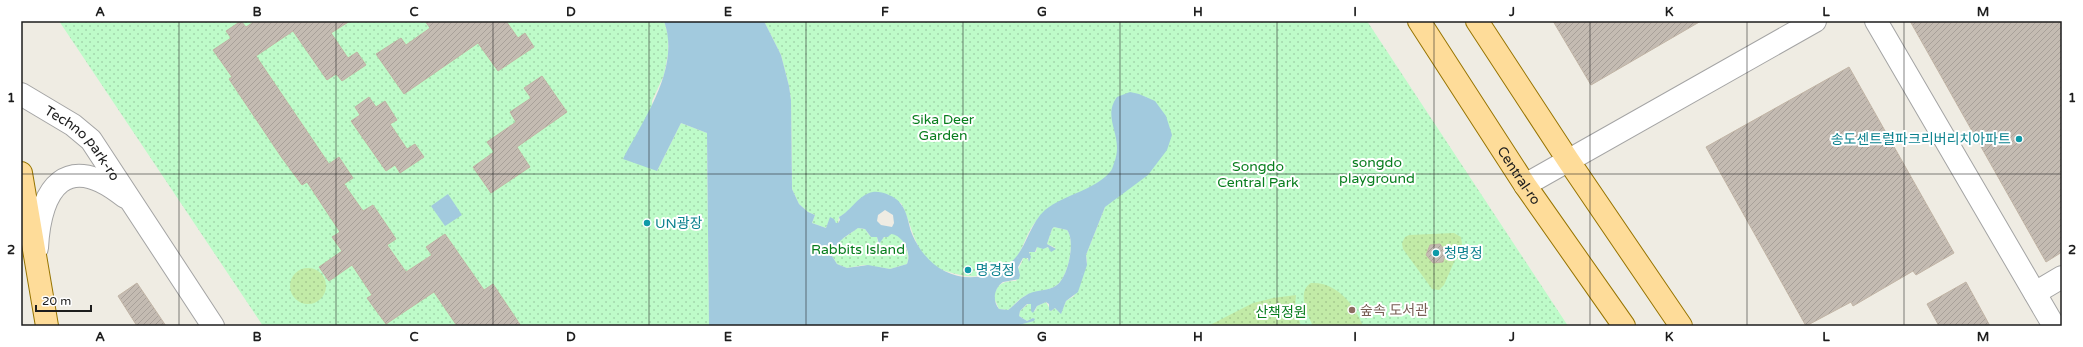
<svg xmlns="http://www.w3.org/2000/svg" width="2083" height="347" viewBox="0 0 2083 347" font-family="'Varela Round','Noto Sans KR',sans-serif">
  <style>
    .park { fill: url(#park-dots) }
    .garden { fill: url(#garden-dots) }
    .water { fill: #a2cade; fill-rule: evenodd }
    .building { fill: url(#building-hatch); stroke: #c1b4a5 }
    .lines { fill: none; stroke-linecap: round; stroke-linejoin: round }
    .minor-casing { stroke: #a4a4a4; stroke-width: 24 }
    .major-casing { stroke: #977400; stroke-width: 24 }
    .minor { stroke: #fff; stroke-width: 22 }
    .major { stroke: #fedc99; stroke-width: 22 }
    .grid { fill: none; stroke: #1d1d1d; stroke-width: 1; stroke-opacity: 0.55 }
    .culture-dot { fill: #0f9aa8; stroke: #fff; stroke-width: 1.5 }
    .education-dot { fill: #8d6e63; stroke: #fff; stroke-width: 1.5 }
    .labels { text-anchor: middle; stroke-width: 4; stroke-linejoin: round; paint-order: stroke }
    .park-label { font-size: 14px; fill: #087e1e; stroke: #fff }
    .culture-label { font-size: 14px; fill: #0d838f; stroke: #fff; text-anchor: start }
    .street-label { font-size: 14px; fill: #1d1d1d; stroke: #fff }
    .education-label { font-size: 14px; fill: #785e54; stroke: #fff; text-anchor: start }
    .neatline { fill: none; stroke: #1d1d1d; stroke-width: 1.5 }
    .grid-label { font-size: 13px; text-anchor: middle; font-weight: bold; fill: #1d1d1d }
  </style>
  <defs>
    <pattern id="park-dots" width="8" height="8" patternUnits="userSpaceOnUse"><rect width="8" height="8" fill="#befbc9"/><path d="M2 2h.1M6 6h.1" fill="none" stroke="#a3d7ac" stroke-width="1.8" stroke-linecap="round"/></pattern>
    <pattern id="garden-dots" width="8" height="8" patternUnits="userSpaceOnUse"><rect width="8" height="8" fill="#c2eba7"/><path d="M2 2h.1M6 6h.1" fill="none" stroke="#a6c98f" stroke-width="1.8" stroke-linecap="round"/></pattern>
    <pattern id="building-hatch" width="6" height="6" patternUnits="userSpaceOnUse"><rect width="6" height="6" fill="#c4bbb2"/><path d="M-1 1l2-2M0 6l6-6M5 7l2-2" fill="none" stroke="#a8a099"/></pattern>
  </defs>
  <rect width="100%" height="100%" fill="#efece3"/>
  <path class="park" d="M59 21H664L668 35V54L664 75 652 101 657 171 681 123 707 133 709 326H263Z
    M764 21H1367L1568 326H1015L1033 321 1034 318 1027 321 1019 316 1020 311 1028 304H1031V311H1035L1037 306 1046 302 1051 311 1055 308 1061 313 1066 301 1074 296 1087 262 1086 255 1105 207 1045 211C1039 217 1034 223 1030 230 1025 239 1022 250 1016 258 999 277 972 280 949 272 941 270 934 267 928 261 913 244 911 222 901 203L864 196 846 213 839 217 838 223H836L833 219 830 218 826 228 812 223 815 215 808 212 799 204 792 189 791 100 789 86 781 55Z
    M1054 227 1067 230C1076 241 1068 277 1057 285 1048 292 1034 290 1025 296 1018 299 1014 306 1008 310L999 309 994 298C996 284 1003 281 1016 281L1020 274 1018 270 1024 257 1028 259V262L1030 251 1036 252 1037 247 1056 248 1047 244 1052 229Z
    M858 228 865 229 870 236 877 237 878 243C882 239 885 236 891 234 902 231 911 255 907 264L890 269 864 265 847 268 837 264 832 256 835 246 838 242Z"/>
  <path class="garden" d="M1454 233 1461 237 1462 244 1444 285 1439 290 1432 289 1403 249 1402 243 1405 237 1409 235Z
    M290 286a18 18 0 1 1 36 0a18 18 0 1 1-36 0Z
    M1311 283C1336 281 1355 305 1363 326H1313C1308 315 1296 292 1311 283Z
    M1296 295 1295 307 1301 326H1208L1253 303 1273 298Z"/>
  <path class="water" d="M664 21H764L781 55 789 86 791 100 792 189 799 204 808 212 815 215 812 223 826 228 830 217 834 219 836 223H838L840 220 839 217C851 211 859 194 873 192 881 191 895 196 900 203 908 212 908 224 912 234 930 276 972 291 1010 263 1026 251 1029 224 1045 210 1065 194 1093 191 1110 172 1112 170 1113 166 1114 163 1125 136 1101 119 1117 97L1130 92 1139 94 1155 101 1166 116 1172 135 1167 150 1148 175 1105 207 1086 255 1087 265 1078 292 1066 301 1061 314 1055 308 1051 311 1049 310V304L1046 302 1037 306 1033 313 1031 311V304H1027L1020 311 1019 316 1027 321 1033 318 1035 319 1034 321 1015 326H709L707 133 681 123 657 171 623 159C644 118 681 68 664 21ZM885 210 893 215 894 223 892 227 881 225 877 221 878 215ZM1054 227 1067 230C1076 241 1068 277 1057 285 1048 292 1034 289 1025 296 1018 300 1014 306 1008 310L999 309C992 301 994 288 1003 282L1019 279 1020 275 1018 267 1023 258H1028L1029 262 1031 257 1029 252H1035L1037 247 1043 249 1048 247 1051 252 1056 249 1047 244 1052 229ZM858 228 865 229 871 237H877L879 244 884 237H888L891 234C903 235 912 253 907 264L890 269 868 265 847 268 837 264 832 256C835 241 847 236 858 228Z
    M448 194 462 215 445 226 431 206Z"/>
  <path class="building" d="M241 21 246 27 255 21H350L331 33 348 58 357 52 366 65 342 81 336 74 327 80 293 31 256 56 329 164 339 157 353 178 344 184 363 211 373 205 396 239 387 245 406 272 432 255 426 247 445 234 484 290 493 284 521 326H457L434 292 386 324 367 298 372 295 352 265 329 281 319 267 342 251 332 237 340 232 307 182 302 185 282 158 229 79 232 77 213 50 231 38 226 31Z
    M425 21H506L518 38 525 33 534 47 498 71 478 43 404 94 376 54 401 38 406 45 430 28Z
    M1553 21H1701L1591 85Z
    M1910 21H2062V252L2046 262Z
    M1849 67 1954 253 1916 275 1913 271 1853 306 1851 302 1806 326 1706 147Z
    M542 76 567 112 517 147 530 167 491 193 473 167 494 152 487 142 516 122 510 112 531 98 524 88Z
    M369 97 376 107 385 101 397 120 390 124 407 149 415 144 424 157 400 173 395 165 386 171 351 121 360 115 355 107Z
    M1440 244 1446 252 1443 262 1433 263 1426 255 1430 245Z
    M1966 282 1990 326H1939L1927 304Z
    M137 283 166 326H137L118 296Z"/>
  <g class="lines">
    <defs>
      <g id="minor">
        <path d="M1876 21 2054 326"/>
        <path id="s1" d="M21 94 73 125 91 140 213 326"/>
        <path d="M1525 185 1815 21"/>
        <path d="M37 248C40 187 67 150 125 197"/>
        <path d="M2035 293 2062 277"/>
      </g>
      <g id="major">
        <path id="s2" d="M1419 21 1525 185 1624 326"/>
        <path d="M1477 21 1568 160 1681 326"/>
        <path d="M21 173 47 326"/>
      </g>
    </defs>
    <use href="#minor" class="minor-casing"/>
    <use href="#major" class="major-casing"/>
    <use href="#minor" class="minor"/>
    <use href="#major" class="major"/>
  </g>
  <path class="grid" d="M179 21V326M336 21V326M493 21V326M649 21V326M806 21V326M963 21V326M1120 21V326M1277 21V326M1434 21V326M1590 21V326M1747 21V326M1904 21V326M21 174H2062"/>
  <g class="culture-dot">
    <circle cx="2019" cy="139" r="4"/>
    <circle cx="647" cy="223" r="4"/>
    <circle cx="1436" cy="253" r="4"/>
    <circle cx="968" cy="270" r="4"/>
  </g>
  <circle class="education-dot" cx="1352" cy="310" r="4"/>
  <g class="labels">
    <g class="park-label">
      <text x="943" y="124">Sika Deer<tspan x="943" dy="16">Garden</tspan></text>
      <text x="1377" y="167">songdo<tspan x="1377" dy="16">playground</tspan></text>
      <text x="1258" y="171">Songdo<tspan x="1258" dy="16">Central Park</tspan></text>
      <text x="858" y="254">Rabbits Island</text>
      <text x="1281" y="317">산책정원</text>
    </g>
    <g class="culture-label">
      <text x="2011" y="144" text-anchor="end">송도센트럴파크리버리치아파트</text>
      <text x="655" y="228">UN광장</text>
      <text x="1444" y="258">청명정</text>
      <text x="976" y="275">명경정</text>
    </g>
    <g class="street-label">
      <text dy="5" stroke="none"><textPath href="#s1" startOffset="80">Techno park-ro</textPath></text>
      <text dy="5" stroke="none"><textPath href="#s2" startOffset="184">Central-ro</textPath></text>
    </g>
    <g class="education-label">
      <text x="1360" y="315">숲속 도서관</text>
    </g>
  </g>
  <rect width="2083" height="347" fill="none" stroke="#ffffff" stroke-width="44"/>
  <path d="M36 305v6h55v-6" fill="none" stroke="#1d1d1d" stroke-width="2"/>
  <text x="42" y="305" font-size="12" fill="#1d1d1d" stroke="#ffffff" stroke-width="3" paint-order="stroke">20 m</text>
  <rect x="22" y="22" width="2039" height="303" class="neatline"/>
  <g class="grid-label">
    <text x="100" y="16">A</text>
    <text x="257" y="16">B</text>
    <text x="414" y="16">C</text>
    <text x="571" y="16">D</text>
    <text x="728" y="16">E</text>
    <text x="885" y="16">F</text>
    <text x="1042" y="16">G</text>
    <text x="1198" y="16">H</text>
    <text x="1355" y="16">I</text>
    <text x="1512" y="16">J</text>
    <text x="1669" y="16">K</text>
    <text x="1826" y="16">L</text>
    <text x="1983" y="16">M</text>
    <text x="11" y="102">1</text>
    <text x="2072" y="102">1</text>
    <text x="11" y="254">2</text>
    <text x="2072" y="254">2</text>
    <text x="100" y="341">A</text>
    <text x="257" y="341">B</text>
    <text x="414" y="341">C</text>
    <text x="571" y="341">D</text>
    <text x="728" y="341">E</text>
    <text x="885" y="341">F</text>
    <text x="1042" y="341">G</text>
    <text x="1198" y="341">H</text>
    <text x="1355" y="341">I</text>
    <text x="1512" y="341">J</text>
    <text x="1669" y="341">K</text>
    <text x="1826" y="341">L</text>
    <text x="1983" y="341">M</text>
  </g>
</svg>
